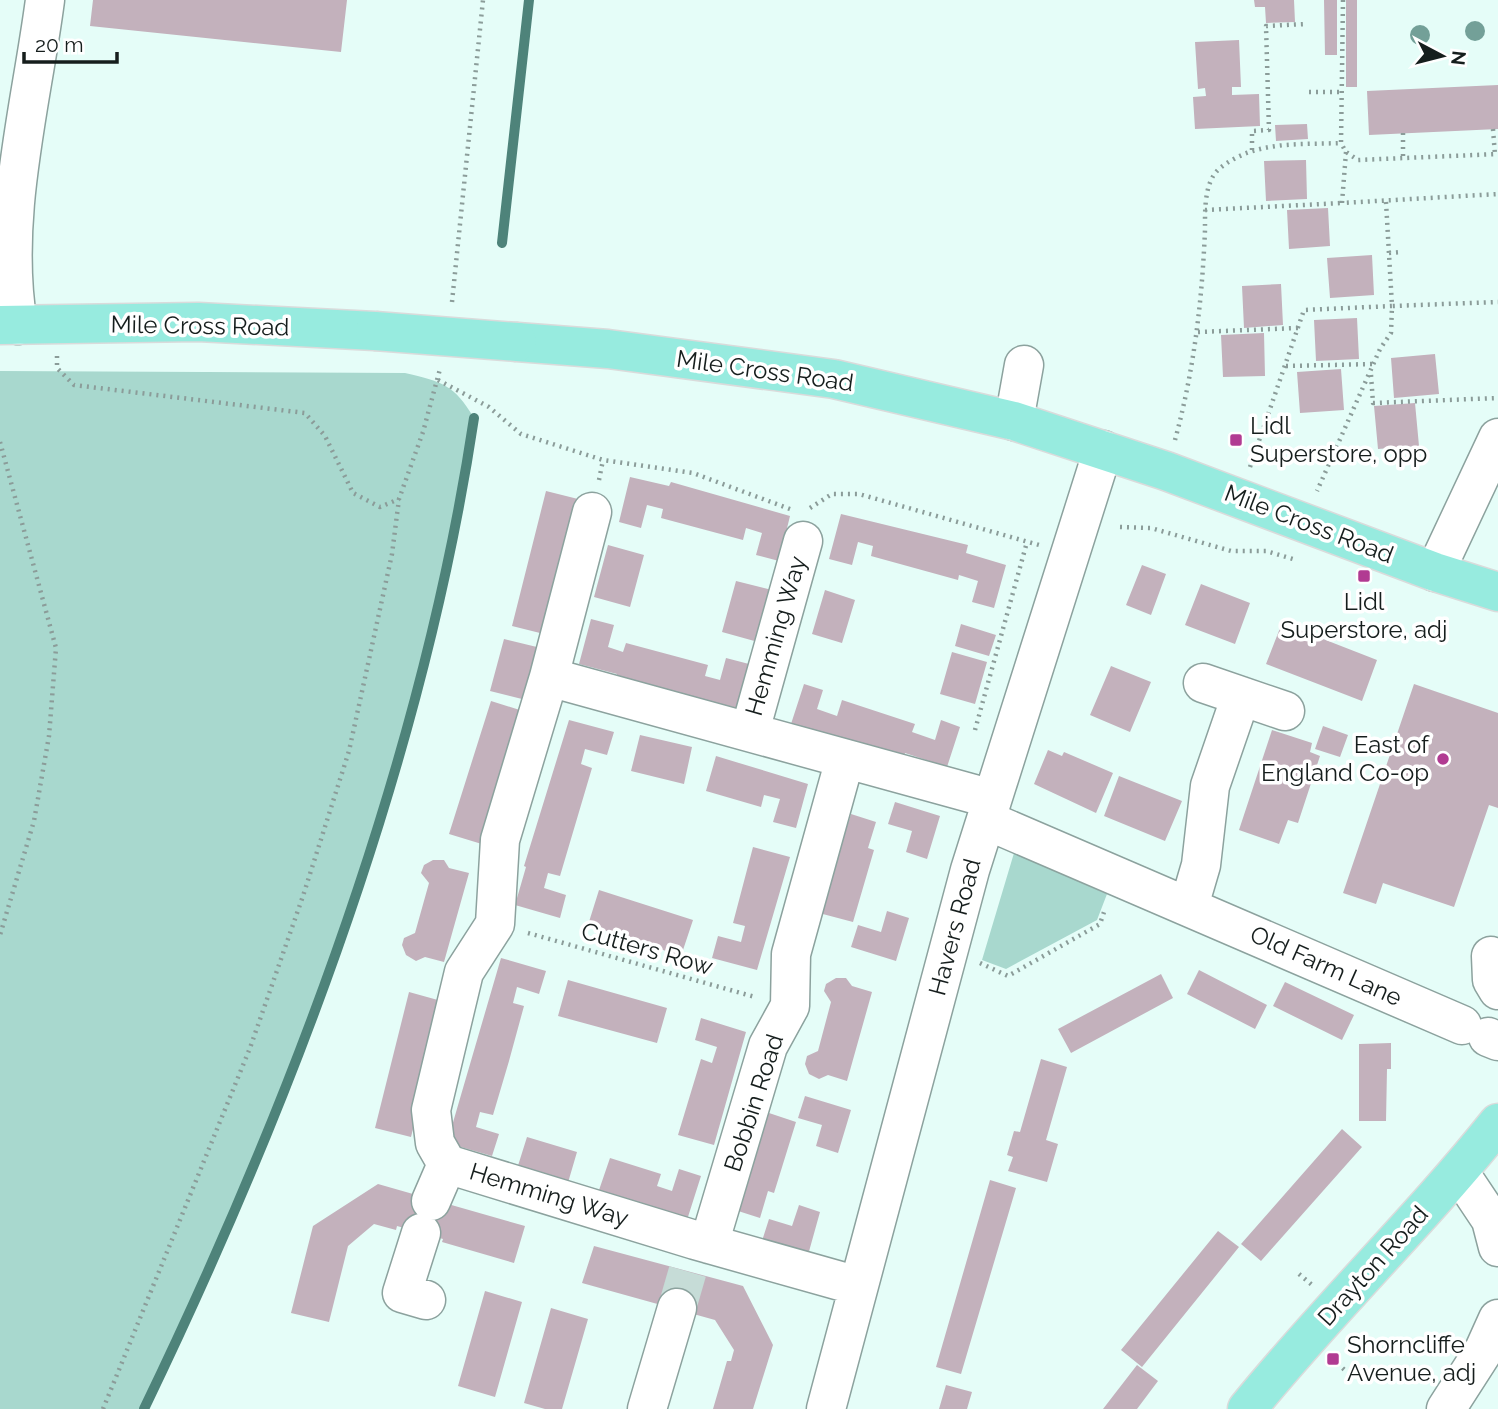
<svg xmlns="http://www.w3.org/2000/svg" width="1498" height="1409" viewBox="0 0 1498 1409" font-family="Raleway,sans-serif">
  <style>
    .green { fill: #a8d8ce }
    .lines { fill: none; stroke-linecap: round; stroke-linejoin: round }
    .stream { stroke: #4e837a; stroke-width: 10 }
    .building { fill: #c3b1bc }
    .minor-tunnel { stroke: #c6dcd7; stroke-width: 38; stroke-dasharray: 38 19; stroke-linecap: butt }
    .minor-casing { stroke: #8ca29e; stroke-width: 41 }
    .major-casing { stroke: #dadbdb; stroke-width: 41 }
    .path { stroke: #8b9c99; stroke-width: 4.5; stroke-dasharray: 2 5; stroke-linecap: butt }
    .minor { stroke: #fff; stroke-width: 38 }
    .major { stroke: #97ebdf; stroke-width: 38 }
    .major-bridge-casing { stroke: #dadbdb; stroke-width: 41; stroke-linecap: butt }
    .major-bridge { stroke: #97ebdf; stroke-width: 38 }
    .tree { fill: #73a098 }
    .poi-dot { fill: #b13b92; stroke: #fff; stroke-width: 2.5 }
    .labels { text-anchor: middle; stroke-width: 7; stroke-linejoin: round; paint-order: stroke }
    .street-label { font-size: 24px; fill: #161e1d; stroke: #fff }
    .poi-label { font-size: 24px; fill: #161e1d; stroke: #fff; text-anchor: start }
  </style>
  <rect width="100%" height="100%" fill="#e5fdf8"/>
  <path class="green" d="M0 371 405 373C442 382 454 384 474 418 423 758 293 1100 144 1409H0Z
    M1014 853 1107 894 1097 920 1006 969 982 960Z"/>
  <g class="lines">
    <path class="stream" d="M502 243 529 0
      M144 1409C293 1100 423 758 474 418"/>
  </g>
  <path class="building" d="M93 0H347L341 52 90 26Z
    M1254 0H1294L1295 22 1266 23 1265 7H1255Z
    M1324 0H1337V55H1325Z
    M1346 0H1357V87H1346Z
    M1239 40 1241 87H1232V95L1259 94 1260 126 1195 129 1193 97 1206 96 1205 88 1198 89 1195 42Z
    M1498 85V129L1369 135 1367 91Z
    M1307 124 1308 139 1276 141 1275 125Z
    M1306 160 1307 199 1266 201 1264 161Z
    M1328 208 1330 246 1289 249 1287 210Z
    M1372 255 1374 295 1330 298 1327 258Z
    M1281 284 1283 325 1244 328 1242 286Z
    M1357 318 1359 359 1316 361 1314 320Z
    M1264 333 1265 376 1223 377 1221 335Z
    M1435 354 1439 394 1394 398 1391 358Z
    M1341 369 1344 410 1300 413 1297 372Z
    M1415 403 1419 446 1378 449 1374 406Z
    M630 477 669 486 671 482 790 516 779 561 756 555 762 533 746 528 743 540 661 518 663 509 647 505 641 528 619 522Z
    M546 491 582 500 548 635 512 626Z
    M841 514 968 545 966 553 1006 565 994 608 972 602 978 581 959 575 958 580 871 556 873 546 858 542 852 565 829 559Z
    M608 545 644 555 630 607 594 597Z
    M1142 565 1166 574 1151 615 1126 605Z
    M736 581 772 590 758 642 722 632Z
    M1201 584 1250 603 1235 644 1185 625Z
    M825 590 855 600 842 643 812 634Z
    M591 619 614 625 608 647 623 652 626 643 708 665 705 676 720 680 726 658 749 664 737 708 616 679 617 674 579 664Z
    M1282 623 1377 660 1362 701 1266 664Z
    M961 624 996 635 989 656 955 646Z
    M504 639 541 648 526 700 490 691Z
    M952 652 987 662 975 704 940 694Z
    M1111 666 1151 682 1130 732 1090 715Z
    M804 684 823 690 817 709 837 716 842 700 915 724 912 732 935 740 941 720 960 727 947 767 905 753 904 758 791 724Z
    M1414 684 1498 713V808L1489 805 1454 907 1383 883 1376 904 1343 893Z
    M491 701 526 712 485 845 449 834Z
    M569 720 614 732 607 755 585 749 581 764 592 768 560 876 548 873 544 888 566 895 560 918 515 905 526 867 524 866Z
    M1323 726 1348 735 1340 757 1315 749Z
    M1272 730 1312 743 1310 752 1320 756 1298 823 1288 820 1279 844 1239 830Z
    M640 735 692 747 684 784 631 771Z
    M1048 750 1062 756 1064 752 1113 773 1096 813 1034 784Z
    M716 756 808 784 796 828 773 822 780 799 764 795 761 807 706 791Z
    M1119 776 1182 801 1165 841 1104 816Z
    M895 802 940 816 927 859 906 852 912 831 888 824Z
    M851 814 876 822 868 848 874 850 853 922 819 913Z
    M753 847 790 857 757 970 712 958 718 936 741 942 745 926 733 923Z
    M433 860H444L449 868 469 873 444 962 425 957 416 961 406 955 402 945 404 938 415 933 429 883 421 873 424 865Z
    M599 890 693 920 681 956 588 925Z
    M887 911 909 918 896 961 851 947 858 925 881 932Z
    M501 958 546 971 539 994 517 987 513 1003 524 1006 509 1061 493 1115 480 1112 476 1127 499 1134 492 1156 447 1143Z
    M1199 970 1267 1005 1255 1029 1187 994Z
    M1161 974 1173 998 1071 1053 1058 1029Z
    M836 978H846L852 986 872 992 847 1081 828 1075 819 1079 809 1074 805 1064 807 1056 818 1051 831 1002 824 991 826 984Z
    M568 980 667 1008 657 1043 558 1016Z
    M1285 982 1354 1015 1342 1040 1273 1006Z
    M409 992 445 1002 411 1137 375 1128Z
    M701 1018 746 1032 714 1145 678 1135 701 1059 712 1063 717 1047 695 1040Z
    M1391 1043V1069H1387L1386 1121H1359V1044Z
    M1041 1059 1067 1067 1046 1140 1058 1144 1047 1182 1008 1171 1013 1157 1007 1155 1014 1131 1020 1132Z
    M805 1096 851 1110 838 1153 816 1146 822 1125 798 1118Z
    M763 1111 796 1122 774 1193 768 1191 760 1218 735 1210Z
    M1342 1129 1362 1147 1261 1261 1241 1244Z
    M527 1137 577 1152 567 1186 516 1172Z
    M610 1158 661 1174 657 1186 672 1191 679 1169 701 1176 687 1220 598 1193Z
    M990 1180 1016 1188 961 1374 936 1367Z
    M378 1184 525 1226 514 1263 442 1242 443 1239 397 1226 396 1230 374 1224 348 1246 329 1322 291 1313 313 1226Z
    M799 1205 820 1212 808 1255 762 1241 769 1219 792 1226Z
    M1218 1231 1239 1247 1142 1367 1121 1350Z
    M594 1246 743 1286 773 1345 753 1409H713L727 1361H731L734 1350 715 1320 582 1283Z
    M485 1291 522 1302 495 1397 458 1386Z
    M551 1308 588 1319 562 1409H545L524 1403Z
    M1137 1365 1158 1381 1137 1409H1103Z
    M946 1385 972 1392 967 1409H939Z"/>
  <g class="lines">
    <path class="minor-tunnel" d="M677 1308 688 1270"/>
    <defs>
      <path id="minor" d="M18 325C0 218 31 107 45 0
        M1014 421 1024 365
        M1435 572 1498 438
        M549 677 592 512
        M1203 683 1285 711
        M750 731 803 541
        M986 820 1462 1025
        M1189 906 1201 865 1210 786 1241 696
        M1491 956 1492 980 1498 990
        M1488 1037 1498 1041
        M1459 1172 1491 1220 1498 1247
        M431 1201 447 1164
        M421 1233 402 1293 426 1300
        M709 1244 768 1046 790 1006 791 954 845 759
        M858 1286 695 1240 447 1164 435 1143 431 1110 464 972 495 924 500 840 549 677 992 799
        M647 1409 677 1308
        M826 1409 970 870 1103 450
        M1446 1409 1484 1350 1498 1319"/>
      <path id="major" d="M0 325 198 322 375 331
        M517 342 608 349 834 379 1014 421 1166 471 1435 572 1498 592
        M1247 1409C1327 1310 1419 1222 1498 1123"/>
    </defs>
    <use href="#minor" class="minor-casing"/>
    <use href="#major" class="major-casing"/>
    <path class="path" d="M1343 0 1341 143 1346 152 1358 160 1498 154
      M1309 92H1342
      M1493 129 1495 155
      M1403 133V158
      M1252 150V131L1269 130 1266 26 1306 24
      M1346 152 1342 203 1498 194
      M1386 202 1392 306 1498 302
      M1205 210 1342 203
      M1389 253 1401 252
      M452 302 483 0
      M1198 332 1298 328
      M57 356V368L74 385 305 413 325 436 353 493 380 507 399 499
      M1286 366 1374 364
      M1371 375 1373 403 1498 398
      M438 380 489 407 521 434 603 460 693 473 790 509
      M1175 440C1194 370 1202 302 1205 230 1205 211 1204 182 1219 169 1254 140 1299 145 1341 143
      M0 442 56 648 49 736 34 821 0 935
      M1250 467 1304 310 1392 306 1391 333 1380 349 1317 491
      M599 480 603 460
      M810 508 832 494H859L1039 545
      M1120 527 1151 528 1231 551H1266L1293 559
      M975 730 1027 542
      M528 933 755 997
      M980 963 1008 976 1100 924 1105 909
      M1299 1274 1312 1285
      M1332 1359 1347 1372
      M103 1409 250 1048 303 896 349 751 392 554 399 499 423 432 440 369"/>
    <use href="#minor" class="minor"/>
    <use href="#major" class="major"/>
    <defs>
      <path id="major-bridge" d="M375 331 517 342"/>
    </defs>
    <use href="#major-bridge" class="major-bridge-casing"/>
    <use href="#major-bridge" class="major-bridge"/>
  </g>
  <g class="tree">
    <circle cx="1475" cy="31" r="10"/>
    <circle cx="1420" cy="35" r="10"/>
  </g>
  <g class="poi-dot">
    <rect x="1229" y="433" width="14" height="14" rx="3.5"/>
    <rect x="1357" y="569" width="14" height="14" rx="3.5"/>
    <circle cx="1443" cy="759" r="7"/>
    <rect x="1326" y="1352" width="14" height="14" rx="3.5"/>
  </g>
  <g class="labels">
    <g class="street-label">
      <text transform="translate(200 326) rotate(1)" y="8">Mile Cross Road</text>
      <text transform="translate(765 371) rotate(8)" y="8">Mile Cross Road</text>
      <text transform="translate(1309 524) rotate(21)" y="8">Mile Cross Road</text>
      <text transform="translate(776 636) rotate(-74)" y="8">Hemming Way</text>
      <text transform="translate(955 927) rotate(-75)" y="8">Havers Road</text>
      <text transform="translate(647 949) rotate(16)" y="8">Cutters Row</text>
      <text transform="translate(1326 966) rotate(24)" y="8">Old Farm Lane</text>
      <text transform="translate(754 1103) rotate(-72)" y="8">Bobbin Road</text>
      <text transform="translate(549 1195) rotate(17)" y="8">Hemming Way</text>
      <text transform="translate(1373 1266) rotate(-48)" y="8">Drayton Road</text>
    </g>
    <g class="poi-label">
      <text x="1250" y="434">Lidl<tspan x="1250" dy="28">Superstore, opp</tspan></text>
      <text x="1364" y="610" text-anchor="middle">Lidl<tspan x="1364" dy="28">Superstore, adj</tspan></text>
      <text x="1429" y="753" text-anchor="end">East of<tspan x="1429" dy="28">England Co-op</tspan></text>
      <text x="1347" y="1353">Shorncliffe<tspan x="1347" dy="28">Avenue, adj</tspan></text>
    </g>
  </g>
  <g transform="translate(1442 56) rotate(97)" stroke="#ffffff" stroke-width="5" paint-order="stroke">
  <path d="M0-5L12 26L0 18L-12 26Z" fill="#161e1d"/>
  <text y="-10" font-size="19" font-weight="bold" text-anchor="middle" fill="#161e1d">N</text>
  </g>
  <path d="M24 52v10h93v-10" fill="none" stroke="#161e1d" stroke-width="3.5"/>
  <text x="35" y="52" font-size="21" fill="#161e1d" stroke="#ffffff" stroke-width="5" paint-order="stroke">20 m</text>
</svg>
